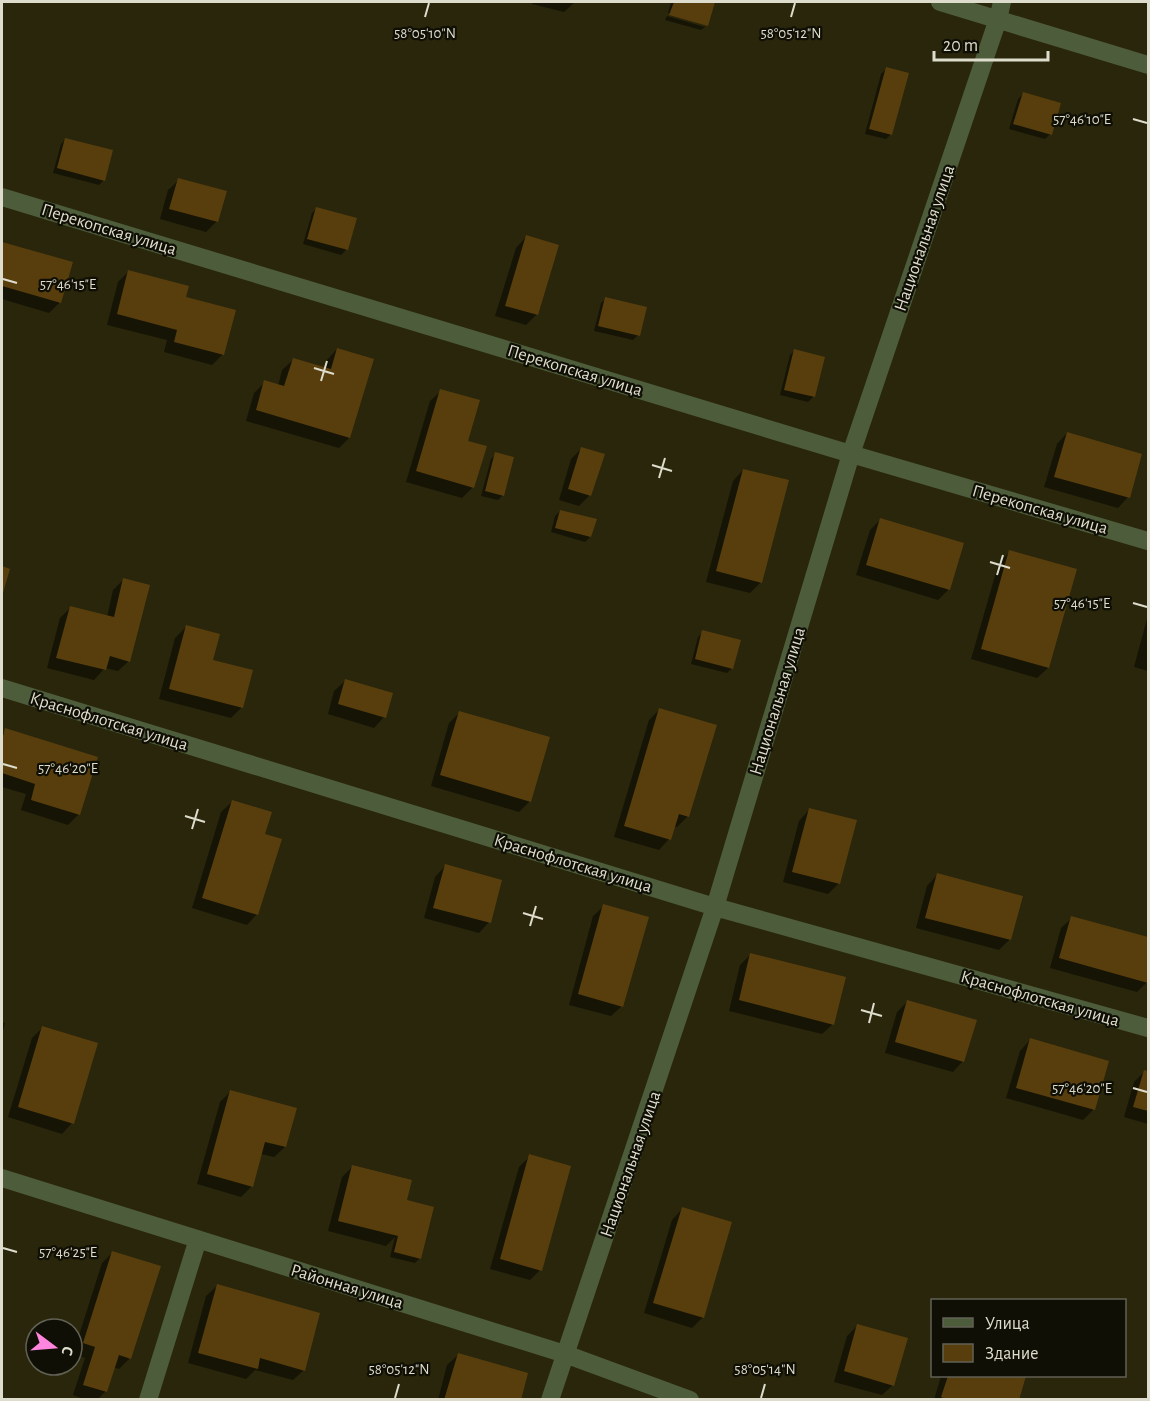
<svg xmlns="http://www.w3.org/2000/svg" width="1150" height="1401" viewBox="0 0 1150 1401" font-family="'Alegreya Sans',sans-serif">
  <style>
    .shadow { fill: #0007 }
    .building { fill: #593e0d }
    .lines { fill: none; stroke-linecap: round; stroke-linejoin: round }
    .minor { stroke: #4d5c3a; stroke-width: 18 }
    .ticks { fill: none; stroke: #deddcd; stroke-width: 2 }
    .labels { text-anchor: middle; stroke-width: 4.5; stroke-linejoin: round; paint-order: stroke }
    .street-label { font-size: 18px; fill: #deddcd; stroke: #100f05 }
    .ticks-label { font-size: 15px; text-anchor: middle; fill: #deddcd; stroke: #100f05; stroke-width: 4.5; stroke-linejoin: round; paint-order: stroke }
  </style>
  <rect width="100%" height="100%" fill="#29260b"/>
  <path class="shadow" d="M533 2H575L564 12 532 4Z
    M671 2H713L706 25 668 13Z
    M667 16 705 27 701 30 665 20Z
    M886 69 891 134 886 139 865 134 881 74Z
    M1023 94 1050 134 1045 139 1009 129 1018 99Z
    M66 139 104 180 99 185 53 173 61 144Z
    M179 180 217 221 206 232 160 219 168 190Z
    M317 208 346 250 341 255 303 244 312 213Z
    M526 237 537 314 526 325 495 316 516 248Z
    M2 243 71 263 60 302 49 313 2 299Z
    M129 271 184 298 223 354 212 365 164 352 167 340 107 325 118 282Z
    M606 298 638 335 633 340 594 331 601 303Z
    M337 349 349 438 339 448 246 421 254 393 265 382 278 386 282 370 293 360 324 369 327 360Z
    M795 350 823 358 813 397 808 402 780 395 790 355Z
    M441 391 466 442 473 487 462 498 406 482 430 401Z
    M1067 433 1128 497 1118 508 1044 487 1057 444Z
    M582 448 590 495 579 506 559 500 571 459Z
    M496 454 503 495 498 500 481 496 491 459Z
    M743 470 761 582 750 593 706 582 733 481Z
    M560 511 590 537 585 542 551 532 555 516Z
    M881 519 962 544 948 590 938 600 856 575 870 530Z
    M1010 552 1048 668 1037 678 971 659 999 562Z
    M124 579 129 661 118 671 105 668 94 680 47 668 60 618 70 608 107 617 113 590Z
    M1148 615V671L1134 667Z
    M186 627 211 661 251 671 241 708 231 718 159 699 175 638Z
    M703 632 732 668 727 673 691 664 698 637Z
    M345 681 384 717 374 728 328 714 334 691Z
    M660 709 688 816 677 827 673 826 669 839 659 850 614 837 649 720Z
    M460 712 530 801 519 812 431 786 449 723Z
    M6 730 79 814 68 825 21 810 26 794 2 787V734Z
    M232 802 263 835 257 914 247 925 192 908 221 812Z
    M809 810 839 883 828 894 783 882 799 821Z
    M445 866 489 922 479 933 424 918 435 877Z
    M937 875 1010 939 999 950 916 928 927 886Z
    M604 906 622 1006 611 1016 569 1005 593 916Z
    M1072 918 1148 939 1147 982 1137 992 1050 968 1061 928Z
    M751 954 833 1024 822 1034 729 1011 740 965Z
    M908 1001 963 1061 953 1072 885 1053 897 1012Z
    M2 1022 5 1023 2 1035Z
    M43 1027 72 1123 62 1134 8 1117 32 1038Z
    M1030 1040 1107 1062 1093 1110 1083 1120 1006 1098 1020 1051Z
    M1144 1072 1148 1073V1124L1124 1117 1134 1082Z
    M231 1091 285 1147 274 1157 261 1154 252 1186 241 1197 197 1184 220 1102Z
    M530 1156 540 1270 530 1280 490 1269 519 1167Z
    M353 1166 405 1201 420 1258 415 1263 390 1257 395 1237 386 1246 328 1231 342 1177Z
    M682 1209 703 1317 692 1328 644 1313 672 1220Z
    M113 1252 130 1358 119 1369 113 1367 105 1392 97 1400H86L73 1395 85 1358 73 1354 102 1263Z
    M217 1286 304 1370 293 1380 255 1370 246 1379 188 1363 206 1296Z
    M858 1325 893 1385 882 1395 834 1382 847 1336Z
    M458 1355 519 1400H438L447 1365Z
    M941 1376H1024L1017 1400H934Z"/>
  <path class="building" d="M674 2H715L708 26 669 15Z
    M886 67 909 73 892 135 869 129Z
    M1023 92 1061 103 1052 135 1013 124Z
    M65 138 113 150 105 181 57 168Z
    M178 178 227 191 218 222 169 209Z
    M316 207 357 218 348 250 307 239Z
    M526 235 559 245 538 315 505 306Z
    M2 242 73 262 61 303 2 286Z
    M128 270 189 286 186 297 236 310 224 355 174 342 177 330 117 314Z
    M605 297 647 307 640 336 598 326Z
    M337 348 374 359 350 438 256 410 264 380 284 386 293 358 331 369Z
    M794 349 825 357 815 397 784 390Z
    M440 389 480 400 468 441 487 446 474 488 416 471Z
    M1067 432 1142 454 1130 498 1054 477Z
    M581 447 605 454 591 496 568 489Z
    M495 452 514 457 504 496 485 491Z
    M743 469 789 480 762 583 716 571Z
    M560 510 597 519 591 537 555 528Z
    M880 518 964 543 950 590 866 565Z
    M1009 550 1077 569 1049 668 981 649Z
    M2 566 10 569 2 596Z
    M123 578 150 585 130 662 110 656 106 670 56 658 70 606 114 617Z
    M186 625 220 634 213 660 253 670 243 708 169 689Z
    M702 630 741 640 733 669 695 659Z
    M345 679 393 693 386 718 338 704Z
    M659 708 717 725 689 817 679 814 671 840 624 826Z
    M459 711 550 737 531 802 440 775Z
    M5 728 98 757 80 815 31 800 35 784 2 773V740Z
    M232 800 272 812 265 834 282 839 258 915 202 898Z
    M809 808 857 820 840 884 792 872Z
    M445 864 502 880 491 923 433 908Z
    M937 873 1023 896 1011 940 925 918Z
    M603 904 649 917 623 1007 578 994Z
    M1071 916 1148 937V983L1059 958Z
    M750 953 846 977 834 1025 739 1000Z
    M907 1000 977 1020 964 1062 895 1042Z
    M42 1026 98 1043 74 1124 18 1107Z
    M1030 1038 1109 1061 1095 1110 1016 1088Z
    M1144 1070 1148 1071V1111L1133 1107Z
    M230 1090 297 1108 286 1147 265 1142 253 1187 207 1174Z
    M529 1154 571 1166 542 1271 500 1259Z
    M352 1165 412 1180 407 1200 434 1207 421 1259 394 1252 398 1236 338 1221Z
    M682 1207 732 1222 704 1318 653 1303Z
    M112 1251 161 1266 131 1359 119 1355 107 1392 83 1385 95 1347 83 1343Z
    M217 1284 320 1313 305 1371 260 1358 258 1369 198 1353Z
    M857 1324 908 1338 894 1386 844 1371Z
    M458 1353 528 1373 521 1400H444Z
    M948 1376H1026L1019 1400H948L941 1397Z"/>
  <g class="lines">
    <path class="minor" d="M940 2 1148 65
      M2 197 851 454 1148 541
      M2 688 715 907 1148 1028
      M2 1178 565 1354 690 1400
      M148 1400 198 1239
      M550 1400 715 907 851 454 998 19 1002 2"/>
  </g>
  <path class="ticks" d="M425 17 429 3M791 17 795 3M1133 119 1147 123M3 279 17 283M314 368 334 374M321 381 327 361M652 465 672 471M659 478 665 458M990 562 1010 568M997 575 1003 555M1133 603 1147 607M3 764 17 768M185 816 205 822M192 829 198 809M523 913 543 919M530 926 536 906M861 1010 882 1016M869 1023 874 1003M1133 1088 1147 1092M3 1248 17 1252M395 1398 399 1384M761 1398 765 1384"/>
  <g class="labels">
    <g class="street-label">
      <text transform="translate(109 229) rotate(17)" y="6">Перекопская улица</text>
      <text transform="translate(924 238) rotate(-71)" y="6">Национальная улица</text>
      <text transform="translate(575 370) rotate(17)" y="6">Перекопская улица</text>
      <text transform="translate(1040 509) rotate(16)" y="6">Перекопская улица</text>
      <text transform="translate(777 701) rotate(-73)" y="6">Национальная улица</text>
      <text transform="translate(109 721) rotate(17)" y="6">Краснофлотская улица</text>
      <text transform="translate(573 863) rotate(17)" y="6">Краснофлотская улица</text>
      <text transform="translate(1040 998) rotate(16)" y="6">Краснофлотская улица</text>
      <text transform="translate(630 1164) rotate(-71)" y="6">Национальная улица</text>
      <text transform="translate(347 1286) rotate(17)" y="6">Районная улица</text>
    </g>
  </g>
  <g class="ticks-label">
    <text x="425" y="38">58°05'10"N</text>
    <text x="791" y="38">58°05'12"N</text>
    <text x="1082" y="124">57°46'10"E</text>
    <text x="68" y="289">57°46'15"E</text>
    <text x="1082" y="608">57°46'15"E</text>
    <text x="68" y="773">57°46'20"E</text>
    <text x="1082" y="1093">57°46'20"E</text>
    <text x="68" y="1257">57°46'25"E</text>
    <text x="399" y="1374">58°05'12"N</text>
    <text x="765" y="1374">58°05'14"N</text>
  </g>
  <rect width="1150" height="1401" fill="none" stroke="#deddcd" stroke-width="6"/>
  <rect x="931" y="1299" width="195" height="78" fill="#100f05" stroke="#626155" stroke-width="1.5"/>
  <rect x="943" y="1318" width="30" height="9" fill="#4d5c3a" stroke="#626155" stroke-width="1.5"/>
  <text x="985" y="1329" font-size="18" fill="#deddcd">Улица</text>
  <rect x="943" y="1344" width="30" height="18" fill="#593e0d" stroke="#626155" stroke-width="1.5"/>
  <text x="985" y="1359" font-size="18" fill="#deddcd">Здание</text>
  <g transform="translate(54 1347) rotate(106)"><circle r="28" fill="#100f05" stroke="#626155" stroke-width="1.5"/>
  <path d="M0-4.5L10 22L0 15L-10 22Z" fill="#ff85de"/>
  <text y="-9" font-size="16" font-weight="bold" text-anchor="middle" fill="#deddcd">С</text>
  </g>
  <path d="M934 51v9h114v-9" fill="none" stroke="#deddcd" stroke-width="3"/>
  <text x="943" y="51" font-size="18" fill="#deddcd" stroke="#100f05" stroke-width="4.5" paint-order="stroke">20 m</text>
</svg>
